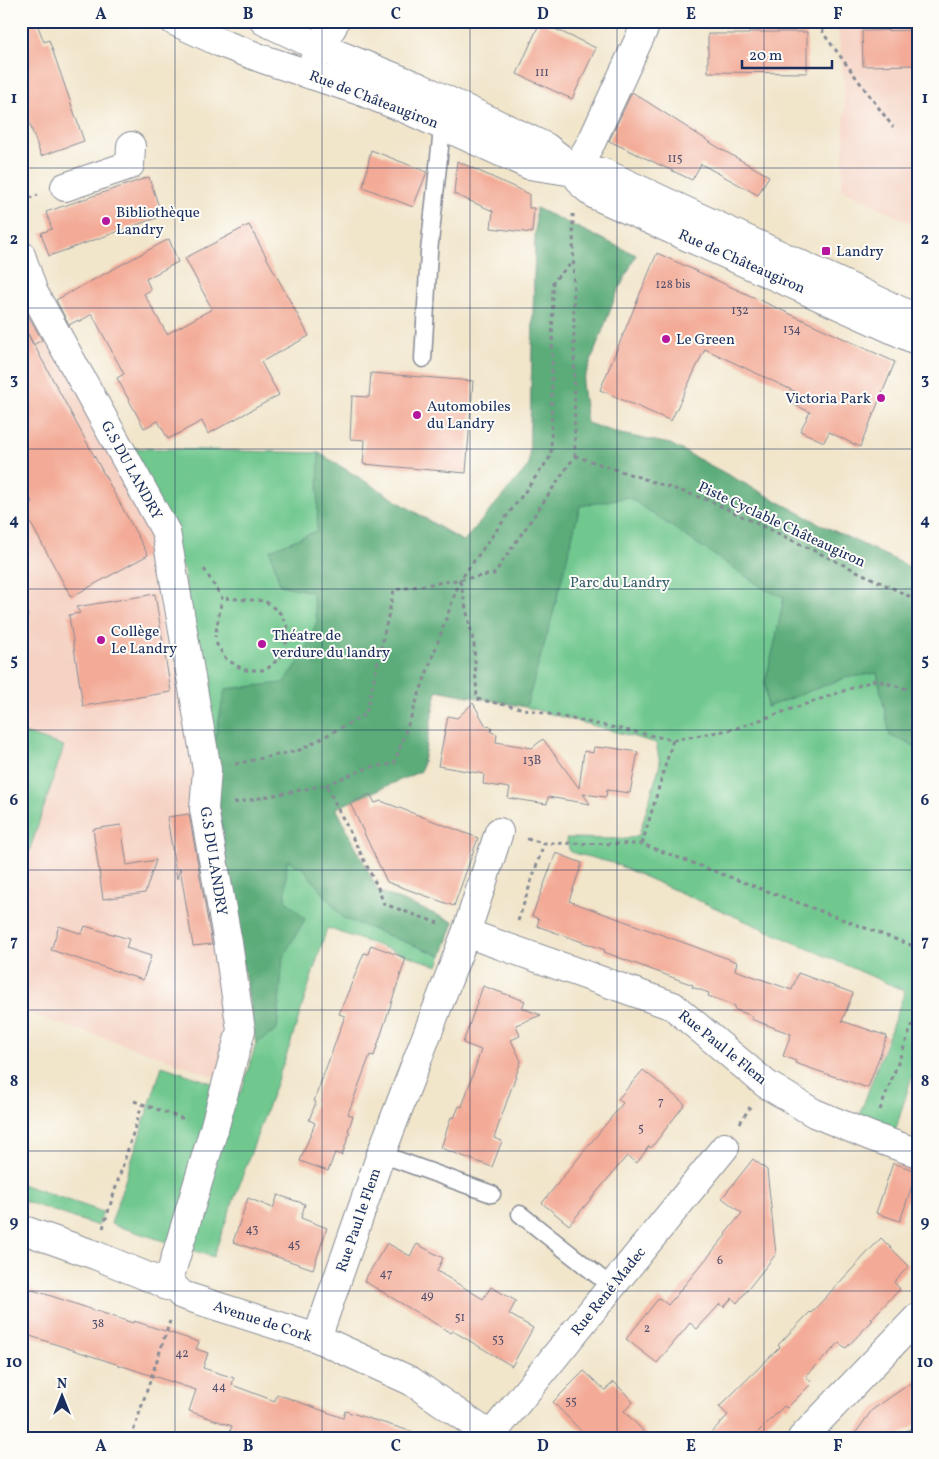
<svg xmlns="http://www.w3.org/2000/svg" width="939" height="1459" viewBox="0 0 939 1459" font-family="Vollkorn,serif">
  <style>
    .built { fill: #f5d2c3 }
    .green { fill: #70c88e; stroke: #467c76 }
    .forest { fill: #5cac79; stroke: #3c6e6c }
    .building { fill: #f3aa96 }
    .lines { fill: none; stroke-linecap: round; stroke-linejoin: round }
    .lane-casing { stroke: #868a94; stroke-width: 19 }
    .street-casing { stroke: #868a94; stroke-width: 30 }
    .secondary-casing { stroke: #868a94; stroke-width: 30 }
    .path { stroke: #868a94; stroke-width: 3; stroke-dasharray: 4 4; stroke-linecap: butt }
    .lane { stroke: #fff; stroke-width: 16 }
    .street { stroke: #fff; stroke-width: 28 }
    .secondary { stroke: #fff; stroke-width: 28 }
    .grid { fill: none; stroke: #1b2f5e; stroke-width: 1; stroke-opacity: 0.55 }
    .poi-dot { fill: #b5179e; stroke: #fdfcf7; stroke-width: 2 }
    .labels { text-anchor: middle; stroke-width: 4; stroke-linejoin: round; paint-order: stroke }
    .number-label { font-size: 12px; fill: #514e6c }
    .street-label { font-size: 15px; fill: #1b2f5e; stroke: #fdfcf7 }
    .poi-label { font-size: 15px; fill: #1b2f5e; stroke: #fdfcf7; text-anchor: start }
    .park-label { font-size: 15px; fill: #355d6c; stroke: #fdfcf7 }
    .neatline { fill: none; stroke: #1b2f5e; stroke-width: 2 }
    .grid-label { font-size: 16px; text-anchor: middle; font-weight: bold; fill: #1b2f5e }
  </style>
  <rect width="100%" height="100%" fill="#fdfcf7"/>
  <filter id="ink" filterUnits="userSpaceOnUse"><feTurbulence type="fractalNoise" baseFrequency=".02" numOctaves="2"/><feDisplacementMap in="SourceGraphic" scale="10" xChannelSelector="R" yChannelSelector="G"/><feConvolveMatrix kernelMatrix="1 2 1 2 8 2 1 2 1" color-interpolation-filters="sRGB"/></filter>
  <filter id="wash" filterUnits="userSpaceOnUse"><feTurbulence type="fractalNoise" baseFrequency=".0096" numOctaves="4" result="noise"/><feDisplacementMap in="SourceGraphic" scale="20" xChannelSelector="R" yChannelSelector="G"/><feGaussianBlur stdDeviation="1.12" result="paint"/><feColorMatrix in="noise" values="0 0 0 0 0 0 0 0 0 0 0 0 0 0 0 0 0 1.4 0 .05"/><feComposite in="paint" operator="in"/></filter>
  <g filter="url(#wash)">
    <rect width="100%" height="100%" fill="#f1e5ca"/>
    <path class="built" d="M837 21H918V227L842 189 845 93Z
      M21 254 158 530 238 1029 225 1081 162 1057 21 1011V877L64 747 21 732Z"/>
    <path class="green" d="M536 208 636 255 616 295 582 384 587 423 620 434 670 444 826 527 918 571V1026L915 1027 912 1076 893 1138 857 1122 905 991 613 863 570 852 566 838 626 839 639 835 660 764 656 743 526 707 437 690 421 771 336 808 378 891 454 922 438 966 327 928 290 1045 213 1257 111 1224 162 1066 241 1093 256 1044 220 821 212 754 184 572 129 448 319 453 464 542 529 465Z
      M21 607 30 610 21 635Z
      M21 732 64 746 21 877Z
      M21 1184 103 1212 98 1226 21 1200Z"/>
    <path class="forest" d="M536 208 636 255 616 295 582 384 587 423 620 434 670 444 826 527 918 571V747L890 736 877 673 845 678 767 707 765 682 775 642 784 597 766 590 628 497 580 506 553 614 526 707 437 690 421 771 336 808 378 891 454 922 442 956 343 918 303 868 287 860 285 899 305 919 283 957 277 1030 256 1044 220 821 212 754 225 689 283 683 303 657 317 621 312 592 280 585 270 550 317 531 319 453 463 542 529 465Z"/>
    <g id="blocks">
      <path class="building" d="M21 21H36L44 42 49 40 84 141 41 156 21 99Z
        M540 22 596 48 572 99 517 74Z
        M918 30V65L863 66 862 31Z
        M749 32H807V73L708 72V34H749Z
        M632 92 719 148 769 176 758 195 701 164 692 180 609 141Z
        M371 150 427 172 413 207 363 187Z
        M457 161 529 194V208H534L532 233 491 228 493 211 454 194Z
        M149 177 162 216 49 256 41 233 52 229 46 212Z
        M249 225 309 336 261 362 279 395 208 434 202 421 168 439 158 421 144 428 117 378 124 374 92 314 79 322 78 320 69 325 56 300 169 239 178 262 146 279 151 290 144 294 167 334 212 309 185 258Z
        M657 253 895 362 860 447 829 432 824 442 800 431 810 412 793 404 798 393 705 349 671 421 600 390Z
        M28 315 42 340 33 345 28 334 148 555 71 597 22 507 32 502 21 482V319Z
        M371 373 473 381 466 473 363 464 365 440 350 439 352 396 369 397Z
        M155 594 171 692 83 706 69 615 80 613 76 607Z
        M473 703 486 726 492 727 491 732 497 734 496 742 532 748 543 739 579 788 584 751 593 753 594 747 604 748 606 747 638 752 630 793 607 790 606 797 583 794 590 804 548 797 547 804 508 798 510 788 483 784 484 774 438 766 448 716 457 718Z
        M370 794 375 803 381 801 478 838 454 906 387 882 350 803Z
        M189 814 212 944 193 946 180 868 177 879 167 817Z
        M121 825 127 865 156 860 145 893 103 899 93 829Z
        M556 853 582 863 569 901 737 962 735 970 792 990 798 973 853 993 842 1021 887 1036 868 1088 795 1063 796 1061 783 1056 791 1034 751 1019 752 1016 734 1009 735 1006 708 996 709 993 692 987 693 985 604 952 605 950 537 926 539 919 532 916Z
        M59 926 82 934 85 926 129 939 126 948 151 956 143 980 51 950Z
        M371 945 406 958 374 1056 370 1055 348 1114 353 1116 348 1131 350 1132 342 1155 335 1153 328 1171 300 1161 315 1123 309 1120 316 1102 314 1101 345 1016 339 1014 364 953 368 954Z
        M483 986 525 1001 522 1008 541 1015 516 1025 520 1036 511 1040 521 1061 494 1138 502 1141 492 1167 441 1148 451 1117 454 1118 459 1106 462 1107 481 1050 463 1043Z
        M643 1070 685 1104 651 1148 649 1146 637 1163 627 1156 569 1225 542 1203 623 1103 618 1099Z
        M753 1159 767 1170 776 1254 737 1303 732 1298 724 1307 720 1304 697 1329 690 1323 657 1363 626 1339 659 1298 668 1305 726 1235 725 1234 742 1213 722 1198Z
        M893 1163 917 1171 900 1221 876 1213Z
        M278 1195 305 1204 301 1218 327 1228 313 1269 233 1242 248 1198 273 1208Z
        M881 1238 909 1266 894 1282 900 1289 871 1319 873 1320 846 1348 839 1343 806 1376 812 1383 787 1408 784 1406 752 1438H706L728 1415 719 1407 780 1347 778 1345 810 1312 811 1313Z
        M387 1243 410 1256 417 1244 443 1258 437 1271 483 1299 491 1287 516 1301 509 1314 533 1328 512 1366 453 1331 451 1333 364 1281Z
        M21 1286 133 1323 134 1321 199 1342 196 1349 208 1353 203 1368 234 1378 232 1385 275 1401 277 1394 343 1418 345 1411 413 1432V1438H228L232 1426 189 1411 196 1390 21 1333Z
        M584 1371 605 1390 614 1382 623 1391 633 1402 624 1411 650 1438H588L553 1402Z
        M918 1378V1423L896 1438H852L872 1410Z"/>
    </g>
  </g>
  <g filter="url(#ink)">
    <use href="#blocks" fill-opacity="0" stroke="#868a94" stroke-width="1"/>
    <g class="lines">
      <defs>
        <path id="lane" d="M423 359 429 252 443 119
          M381 1154 492 1194
          M520 1214 612 1287"/>
        <path id="street" d="M311 75 317 46 332 28 335 21
          M574 172 592 141 646 24
          M65 187 130 165 131 146
          M21 255 34 293 166 532 207 770 204 809 228 943 241 1030 214 1129 167 1286
          M466 933 499 832
          M21 1229 95 1255 175 1288 182 1295 317 1338 411 1381 494 1438
          M317 1338 381 1154 466 933 673 1006 766 1084 814 1113 870 1136 918 1153
          M491 1435 725 1147
          M802 1438 918 1317"/>
        <path id="secondary" d="M174 21 221 43 263 59 360 91 408 110 529 165 574 172 589 170 604 173 918 319
          M264 21 317 46 419 87 546 147 559 157 574 172 584 186 595 195 918 341"/>
      </defs>
      <use href="#lane" class="lane-casing"/>
      <use href="#street" class="street-casing"/>
      <use href="#secondary" class="secondary-casing"/>
      <path class="path" d="M822 21 823 33 893 127
        M21 201 38 195
        M575 456 708 500 913 598 918 603
        M204 569 222 598 215 637
        M460 581 474 645 477 699 673 740 734 729 875 680 918 692
        M216 643 226 659 244 670H266L285 653 288 628 280 613 265 601 222 598
        M235 764 300 750 366 714 394 590 494 574 575 456 573 214
        M326 785 370 767 394 764 460 580 551 456 553 281 573 262
        M234 803 326 785 378 888 384 904 438 923
        M527 839 544 843 642 844 916 947 918 951
        M642 844 673 740
        M518 921 544 843
        M134 1101 187 1120
        M880 1110 918 1010
        M740 1123 750 1107
        M103 1228 142 1105
        M131 1438 170 1321"/>
      <use href="#lane" class="lane"/>
      <use href="#street" class="street"/>
      <use href="#secondary" class="secondary"/>
    </g>
  </g>
  <path class="grid" d="M175 21V1438M322 21V1438M470 21V1438M617 21V1438M764 21V1438M21 168H918M21 308H918M21 449H918M21 589H918M21 730H918M21 870H918M21 1010H918M21 1151H918M21 1291H918"/>
  <g class="poi-dot">
    <circle cx="106" cy="221" r="5"/>
    <rect x="821" y="246" width="10" height="10" rx="2.5"/>
    <circle cx="666" cy="339" r="5"/>
    <circle cx="881" cy="398" r="5"/>
    <circle cx="417" cy="415" r="5"/>
    <circle cx="101" cy="640" r="5"/>
    <circle cx="262" cy="644" r="5"/>
  </g>
  <g class="labels">
    <g class="number-label">
      <text x="542" y="76">111</text>
      <text x="675" y="162">115</text>
      <text x="673" y="288">128 bis</text>
      <text x="740" y="314">132</text>
      <text x="792" y="333">134</text>
      <text x="532" y="764">13B</text>
      <text x="661" y="1105">7</text>
      <text x="641" y="1132">5</text>
      <text x="252" y="1233">43</text>
      <text x="294" y="1248">45</text>
      <text x="720" y="1264">6</text>
      <text x="386" y="1277">47</text>
      <text x="427" y="1299">49</text>
      <text x="460" y="1321">51</text>
      <text x="98" y="1327">38</text>
      <text x="647" y="1332">2</text>
      <text x="498" y="1343">53</text>
      <text x="182" y="1357">42</text>
      <text x="219" y="1390">44</text>
      <text x="571" y="1405">55</text>
    </g>
    <g class="street-label">
      <text transform="translate(374 99) rotate(21)" y="5">Rue de Châteaugiron</text>
      <text transform="translate(742 261) rotate(24)" y="5">Rue de Châteaugiron</text>
      <text transform="translate(132 470) rotate(61)" y="5">G.S DU LANDRY</text>
      <text transform="translate(782 524) rotate(25)" y="5">Piste Cyclable Châteaugiron</text>
      <text transform="translate(214 861) rotate(81)" y="5">G.S DU LANDRY</text>
      <text transform="translate(723 1047) rotate(39)" y="5">Rue Paul le Flem</text>
      <text transform="translate(358 1220) rotate(-71)" y="5">Rue Paul le Flem</text>
      <text transform="translate(608 1291) rotate(-51)" y="5">Rue René Madec</text>
      <text transform="translate(263 1321) rotate(18)" y="5">Avenue de Cork</text>
    </g>
    <g class="poi-label">
      <text x="116" y="217">Bibliothèque<tspan x="116" dy="17">Landry</tspan></text>
      <text x="836" y="256">Landry</text>
      <text x="676" y="344">Le Green</text>
      <text x="871" y="403" text-anchor="end">Victoria Park</text>
      <text x="427" y="411">Automobiles<tspan x="427" dy="17">du Landry</tspan></text>
      <text x="111" y="636">Collège<tspan x="111" dy="17">Le Landry</tspan></text>
      <text x="272" y="640">Théatre de<tspan x="272" dy="17">verdure du landry</tspan></text>
    </g>
    <g class="park-label">
      <text x="620" y="587">Parc du Landry</text>
    </g>
  </g>
  <rect width="939" height="1459" fill="none" stroke="#fdfcf7" stroke-width="55"/>
  <g transform="translate(62 1396)" stroke="#fdfcf7" stroke-width="4" paint-order="stroke">
  <path d="M0-4L9 19L0 12L-9 19Z" fill="#1b2f5e"/>
  <text y="-8" font-size="14" font-weight="bold" text-anchor="middle" fill="#1b2f5e">N</text>
  </g>
  <path d="M742 60v8h90v-8" fill="none" stroke="#1b2f5e" stroke-width="2.5"/>
  <text x="749" y="60" font-size="15" fill="#1b2f5e" stroke="#fdfcf7" stroke-width="4" paint-order="stroke">20 m</text>
  <rect x="28" y="28" width="884" height="1404" class="neatline"/>
  <g class="grid-label">
    <text x="101" y="19">A</text>
    <text x="248" y="19">B</text>
    <text x="396" y="19">C</text>
    <text x="543" y="19">D</text>
    <text x="691" y="19">E</text>
    <text x="838" y="19">F</text>
    <text x="14" y="103">1</text>
    <text x="925" y="103">1</text>
    <text x="14" y="244">2</text>
    <text x="925" y="244">2</text>
    <text x="14" y="384">3</text>
    <text x="925" y="384">3</text>
    <text x="14" y="525">4</text>
    <text x="925" y="525">4</text>
    <text x="14" y="665">5</text>
    <text x="925" y="665">5</text>
    <text x="14" y="805">6</text>
    <text x="925" y="805">6</text>
    <text x="14" y="946">7</text>
    <text x="925" y="946">7</text>
    <text x="14" y="1086">8</text>
    <text x="925" y="1086">8</text>
    <text x="14" y="1227">9</text>
    <text x="925" y="1227">9</text>
    <text x="14" y="1367">10</text>
    <text x="925" y="1367">10</text>
    <text x="101" y="1451">A</text>
    <text x="248" y="1451">B</text>
    <text x="396" y="1451">C</text>
    <text x="543" y="1451">D</text>
    <text x="691" y="1451">E</text>
    <text x="838" y="1451">F</text>
  </g>
</svg>
